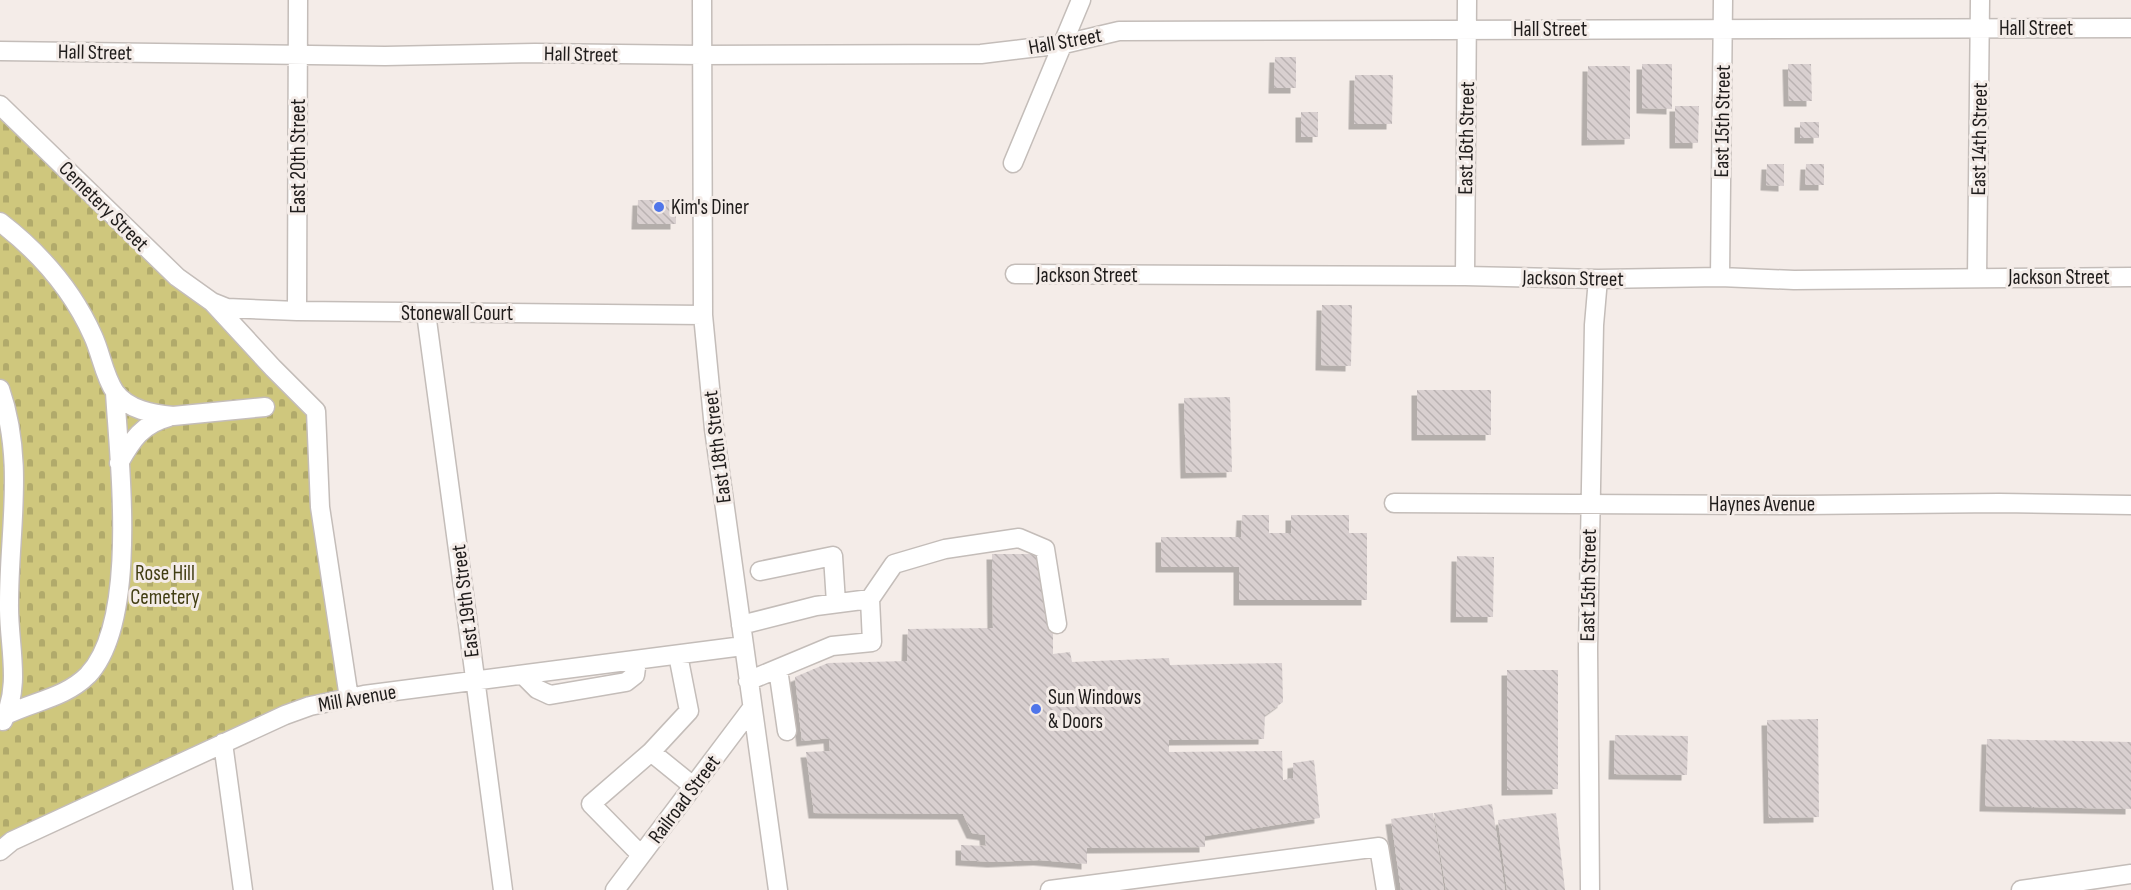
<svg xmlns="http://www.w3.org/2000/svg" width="2131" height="890" viewBox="0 0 2131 890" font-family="'Sofia Sans Condensed',sans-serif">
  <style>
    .cemetery { fill: url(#cemetery-stones) }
    .building { fill: url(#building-back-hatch); filter: url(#shadow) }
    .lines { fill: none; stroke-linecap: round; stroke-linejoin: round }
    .minor-casing { stroke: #c4bdb9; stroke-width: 21 }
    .minor { stroke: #fff; stroke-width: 18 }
    .poi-dot { fill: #4f75e9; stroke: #f4ece8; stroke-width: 2 }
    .labels { text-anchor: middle; stroke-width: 6; stroke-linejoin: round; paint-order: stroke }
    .street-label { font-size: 21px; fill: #1f1c1b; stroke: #f4ece8 }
    .poi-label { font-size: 21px; fill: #1f1c1b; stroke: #f4ece8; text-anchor: start }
    .park-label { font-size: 21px; fill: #413d12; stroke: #f4ece8 }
  </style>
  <defs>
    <pattern id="cemetery-stones" width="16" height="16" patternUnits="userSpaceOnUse" patternTransform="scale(1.5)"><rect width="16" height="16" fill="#cfc77d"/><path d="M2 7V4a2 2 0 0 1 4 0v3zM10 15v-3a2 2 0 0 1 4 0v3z" fill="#b1aa6b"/></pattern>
    <pattern id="building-back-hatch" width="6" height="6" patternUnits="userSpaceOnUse" patternTransform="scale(1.5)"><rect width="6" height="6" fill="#d9d0d0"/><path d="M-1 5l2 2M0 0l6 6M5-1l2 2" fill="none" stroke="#bab2b2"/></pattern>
    <filter id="shadow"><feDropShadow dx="-5.5" dy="5.5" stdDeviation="0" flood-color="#0004"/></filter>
  </defs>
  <rect width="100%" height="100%" fill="#f4ece8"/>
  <path class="cemetery" d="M0 105 316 411 349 698 310 706 0 851Z"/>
  <path class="building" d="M1275 57H1296V88H1274Z
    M1642 64H1672V109L1642 108Z
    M1788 64H1811L1812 101H1789Z
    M1588 66H1630V139L1587 140Z
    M1355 75H1393L1392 124H1354Z
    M1675 106H1699L1698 143H1675Z
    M1301 112H1318V137H1301Z
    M1800 122H1819V138H1800Z
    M1767 164H1784V186L1766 185Z
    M1806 164H1824V185H1805Z
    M638 200H681V213H676V224H637Z
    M1322 305H1352L1351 366 1321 365Z
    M1417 390H1491V435H1417Z
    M1230 397 1232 472 1186 473 1184 398Z
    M1242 515H1269V533H1291V515H1349V533H1367V600H1239V567H1161V537H1241Z
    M992 554H1037L1053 630V654L1070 652 1072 662 1169 658 1170 665 1282 663 1283 702 1265 715 1264 739 1169 740V752L1282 751 1283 780 1293 778V763L1314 760 1320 818 1205 836V847L1087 848V864L1039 860 993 862 961 860V845L986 846 985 835 972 833 963 814 814 813 806 752 830 751 829 738 802 741 795 677 828 663 907 661 908 629 993 628Z
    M1457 556 1494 557 1493 617H1456Z
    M1507 670H1558V789L1507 790Z
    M1818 719 1819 817 1769 818 1767 720Z
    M1615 735 1688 736 1687 775 1614 774Z
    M1987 739 2131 742V809L1985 806Z
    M1492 804 1505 890H1446L1434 813Z
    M1433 813 1444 890H1401L1391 819Z
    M1556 813 1565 890H1507L1498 820Z"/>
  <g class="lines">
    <defs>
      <path id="minor" d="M702 0 703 315 714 429 778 890
        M0 51 385 56 535 53 702 55 981 54 1064 44 1119 31 2131 28
        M0 105 177 277 212 302 227 308 297 311 703 315
        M1013 163 1081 0
        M0 222C39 252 73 291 93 336 101 353 104 376 115 392 128 410 153 414 173 416L265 407
        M1015 274 1465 276 1598 279 1720 277 1794 280 2131 277
        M1465 276 1467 0
        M1720 277 1723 0
        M1977 278 1980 0
        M213 303 273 368 316 411 320 507 349 698
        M297 311 298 0
        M426 313C453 505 477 698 503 890
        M0 389C25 461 9 530 9 603 8 643 22 685 3 721
        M119 463C132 440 142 424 169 417
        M1394 503 1803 505 1999 503 2131 505
        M760 571 833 556 836 603
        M741 625 816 606 870 599
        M778 669 787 731
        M523 675 537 689 550 695 626 682 635 675 637 660
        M748 681 832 646 872 642 870 599 894 564 945 549 1019 538 1045 549 1057 624
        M6 715C34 701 65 698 88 675 139 621 119 462 115 392
        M223 743 243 890
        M651 752 693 786
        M0 851 12 841 285 715 310 706 364 695 743 646
        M641 855 591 804 651 752 689 711 678 655
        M615 890 752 708
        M1050 890 1379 847 1386 890
        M1590 890 1588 648 1594 325 1598 279
        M2021 890 2131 874"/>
    </defs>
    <use href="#minor" class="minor-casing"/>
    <use href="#minor" class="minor"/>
  </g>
  <g class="poi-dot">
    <circle cx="659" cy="207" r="6"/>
    <circle cx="1036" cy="709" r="6"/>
  </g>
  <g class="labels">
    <g class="street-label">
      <text x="2036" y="35">Hall Street</text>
      <text x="1550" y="36">Hall Street</text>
      <text transform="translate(1065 41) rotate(-10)" y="7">Hall Street</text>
      <text transform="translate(95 52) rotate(1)" y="7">Hall Street</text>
      <text transform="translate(581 54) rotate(1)" y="7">Hall Street</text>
      <text transform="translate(1722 121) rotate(-89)" y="7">East 15th Street</text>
      <text transform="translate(1466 138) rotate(-89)" y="7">East 16th Street</text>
      <text transform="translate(1979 139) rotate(-89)" y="7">East 14th Street</text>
      <text transform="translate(298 156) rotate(-90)" y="7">East 20th Street</text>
      <text transform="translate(104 206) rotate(45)" y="7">Cemetery Street</text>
      <text x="1087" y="282">Jackson Street</text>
      <text x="2059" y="284">Jackson Street</text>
      <text transform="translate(1573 278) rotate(1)" y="7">Jackson Street</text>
      <text x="457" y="320">Stonewall Court</text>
      <text transform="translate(717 447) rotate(-97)" y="7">East 18th Street</text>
      <text x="1762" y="511">Haynes Avenue</text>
      <text transform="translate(1588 585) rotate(-89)" y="7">East 15th Street</text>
      <text transform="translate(465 601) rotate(-97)" y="7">East 19th Street</text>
      <text transform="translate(357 698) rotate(-10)" y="7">Mill Avenue</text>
      <text transform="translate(684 799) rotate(-53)" y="7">Railroad Street</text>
    </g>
    <g class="poi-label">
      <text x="671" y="214">Kim's Diner</text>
      <text x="1048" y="704">Sun Windows<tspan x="1048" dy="24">&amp; Doors</tspan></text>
    </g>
    <g class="park-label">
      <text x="165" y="580">Rose Hill<tspan x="165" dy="24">Cemetery</tspan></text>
    </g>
  </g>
</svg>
